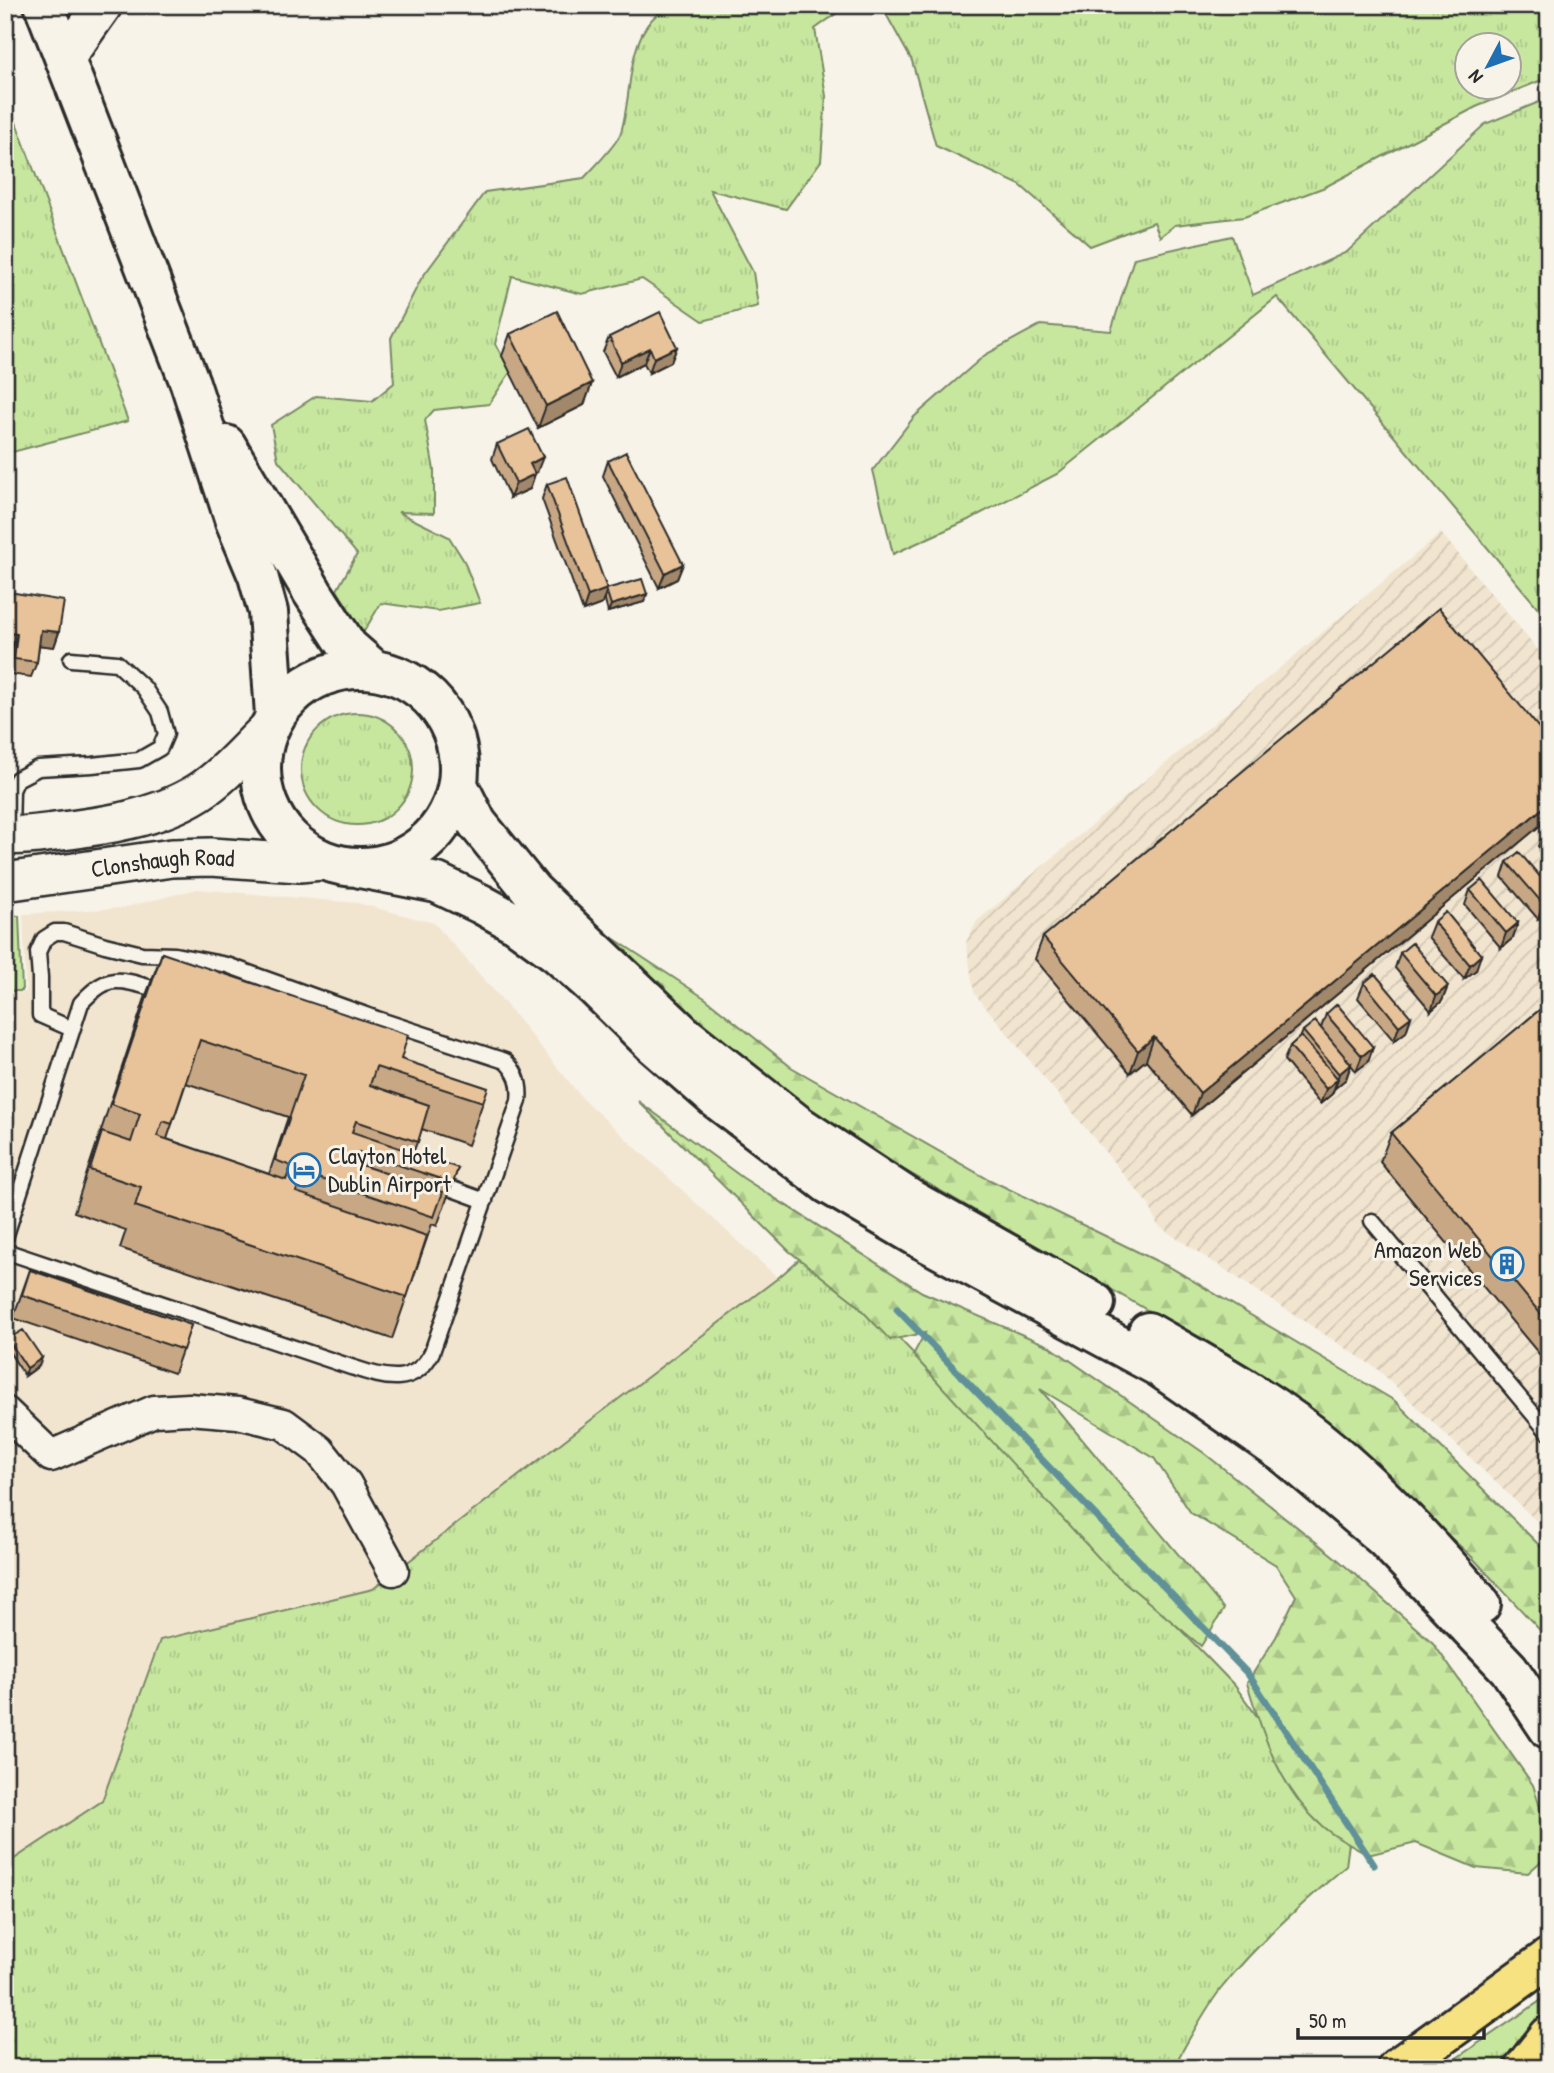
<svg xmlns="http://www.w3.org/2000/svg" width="1554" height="2073" viewBox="0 0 1554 2073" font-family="'Patrick Hand',sans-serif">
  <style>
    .built { fill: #f2e5d0 }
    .industrial { fill: url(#industrial-furrows) }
    .grass { fill: url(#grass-tufts); stroke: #798965; stroke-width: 2; fill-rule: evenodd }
    .forest { fill: url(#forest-firs); stroke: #798965; stroke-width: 2 }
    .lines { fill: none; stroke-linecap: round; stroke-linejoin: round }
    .stream { stroke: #619198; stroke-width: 7 }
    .service-casing { stroke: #2b2b2b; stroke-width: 19 }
    .minor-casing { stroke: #2b2b2b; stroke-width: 35 }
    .tertiary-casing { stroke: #2b2b2b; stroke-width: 42 }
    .secondary-casing { stroke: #2b2b2b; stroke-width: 44 }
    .motorway-casing { stroke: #2b2b2b; stroke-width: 44 }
    .service { stroke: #f7f3e8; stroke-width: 14 }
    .minor { stroke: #f7f3e8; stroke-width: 30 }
    .tertiary { stroke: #f7f3e8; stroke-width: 37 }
    .secondary { stroke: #f7f3e8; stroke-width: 38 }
    .motorway { stroke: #f7e281; stroke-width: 38 }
    .wall { fill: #c8a884; stroke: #2b2b2b; stroke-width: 2; fill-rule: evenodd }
    .shaded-wall { fill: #a2886b; stroke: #2b2b2b; stroke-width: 2 }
    .building { fill: #e8c399; stroke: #2b2b2b; stroke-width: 2; fill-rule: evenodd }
    .labels { text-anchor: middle; stroke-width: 6; stroke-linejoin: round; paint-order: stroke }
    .street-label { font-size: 24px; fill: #2b2b2b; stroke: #f7f3e8 }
    .poi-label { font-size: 24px; fill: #2b2b2b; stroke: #f7f3e8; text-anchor: start }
  </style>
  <defs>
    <pattern id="industrial-furrows" width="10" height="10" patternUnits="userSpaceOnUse" patternTransform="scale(1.75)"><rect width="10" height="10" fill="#f2e5d0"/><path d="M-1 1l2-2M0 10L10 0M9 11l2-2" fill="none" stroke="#d0c5b3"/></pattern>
    <pattern id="grass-tufts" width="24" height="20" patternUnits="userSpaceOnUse" patternTransform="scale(1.75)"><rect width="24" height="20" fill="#c7e79f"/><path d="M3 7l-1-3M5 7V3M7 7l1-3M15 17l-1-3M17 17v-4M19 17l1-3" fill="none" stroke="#abc689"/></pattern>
    <pattern id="forest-firs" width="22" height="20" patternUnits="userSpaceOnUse" patternTransform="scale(1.75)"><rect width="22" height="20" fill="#c7e79f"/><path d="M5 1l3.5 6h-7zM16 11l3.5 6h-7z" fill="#abc689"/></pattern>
  </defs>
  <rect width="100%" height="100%" fill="#f7f3e8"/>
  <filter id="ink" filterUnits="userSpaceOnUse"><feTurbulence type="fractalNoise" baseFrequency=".0143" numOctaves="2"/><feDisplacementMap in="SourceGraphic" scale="14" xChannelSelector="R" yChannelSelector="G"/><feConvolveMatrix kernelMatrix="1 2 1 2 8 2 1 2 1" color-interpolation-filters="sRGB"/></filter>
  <g filter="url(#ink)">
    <path class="built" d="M197 889 357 903 434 923 505 1003 584 1100 778 1278 566 1439 373 1589 160 1640 102 1801 13 1859 5 1845V993L26 992 23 914 122 908Z"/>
    <path class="industrial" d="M1441 533 1549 663V1533L1376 1368 1158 1226 1149 1205 974 993 966 942 977 921Z"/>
    <path class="grass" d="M676 5H848L815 29 826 96 821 161 786 209 710 190 753 272 758 306 703 321 642 279 582 294 512 276 495 344 511 371 489 404 434 410 425 420 434 470V513L398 512 449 537 464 561 480 603 438 611 381 603 363 633 337 590 357 554 278 460 271 425 316 396 372 401 394 383 391 338 421 279 485 192 584 178C594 167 617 145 621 132 634 91 624 19 676 5Z
      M881 5H1549V77L1476 107 1325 187 1244 217 1175 225 1160 237 1154 222 1090 246 1020 185 936 146 912 61ZM1466 46H1508V88H1466Z
      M5 93 128 421 5 454Z
      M1549 98V621L1277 297 1057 474 968 520 893 554 873 470 914 417 985 355 1040 325 1111 331 1134 258 1232 236 1253 295 1347 252 1485 124Z
      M301 769a56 56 0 1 1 112 0a56 56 0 1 1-112 0Z
      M5 915 19 916 22 991H5Z
      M803 1256 861 1299 1235 1686 1349 1843 1346 1866C1301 1905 1257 1943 1220 1990 1202 2014 1188 2041 1173 2068H5V1845L14 1859 102 1801 160 1640 373 1589 566 1439 778 1278Z
      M1549 1995V2006L1505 2068H1442Z"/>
    <path class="forest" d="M610 936 706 999 791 1067 986 1178 1173 1269 1395 1401 1549 1555V1640L1470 1555 1341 1440 1263 1377 889 1161 708 1041Z
      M638 1101 743 1178 922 1292 1049 1346 1204 1453 1336 1558 1433 1643 1533 1785 1549 1835V1854L1528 1873 1476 1868 1416 1843 1368 1855C1353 1846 1335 1838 1322 1826 1279 1788 1263 1735 1247 1683L1276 1637 1296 1596 1276 1565 1191 1513 1154 1458 1040 1389 1224 1609 1201 1646 1109 1569 913 1355 925 1333 890 1340 853 1301 789 1251Z"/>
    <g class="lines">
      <path class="stream" d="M897 1309 1248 1674 1374 1865"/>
      <defs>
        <path id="service" d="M11 834 12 790 17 779 38 768 92 765 139 760 160 748 166 734 160 712 144 688 117 663 71 659
          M436 1183 485 1201
          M1372 1221 1549 1433
          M5 1238 81 1003C105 977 115 977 148 987
          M5 1251 348 1366C380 1376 413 1390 432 1352L519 1101C521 1084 517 1072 505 1061L377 1019 227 965 175 955 142 954 105 945 64 932H55L44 939 38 952 40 978V1015L72 1029"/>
        <path id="minor" d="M5 1412 51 1456 154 1411 189 1409 238 1413 284 1424 319 1450 346 1484 393 1570"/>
        <g id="tertiary">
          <path d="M67 65 69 53 103 5"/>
          <path d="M5 835C21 837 38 834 54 832 103 826 156 819 199 792 224 776 245 751 267 730"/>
          <path id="s1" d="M5 882 172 858 211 857 299 863 322 861"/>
        </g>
        <path id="secondary" d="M44 5 190 383 235 521 258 576 268 612 275 715
          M226 445 313 593 348 647 372 668
          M261 768a99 99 0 1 1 198 0a99 99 0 1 1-198 0Z
          M458 785 477 823 532 891 684 1035 798 1125 910 1199 1095 1303
          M360 868 437 883 481 904 517 924 558 954 595 987 653 1044 715 1098 828 1184 923 1240 1159 1367 1287 1456 1384 1538 1509 1669 1549 1729
          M1148 1332C1211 1368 1277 1404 1332 1451 1386 1497 1435 1550 1481 1604"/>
        <path id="motorway" d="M1397 2068 1549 1958
          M1524 2068 1549 2036"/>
      </defs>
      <use href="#service" class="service-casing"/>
      <use href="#minor" class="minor-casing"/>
      <use href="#tertiary" class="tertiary-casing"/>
      <use href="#secondary" class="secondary-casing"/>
      <use href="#motorway" class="motorway-casing"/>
      <use href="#service" class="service"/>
      <use href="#minor" class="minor"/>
      <use href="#tertiary" class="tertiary"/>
      <use href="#secondary" class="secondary"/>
      <use href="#motorway" class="motorway"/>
    </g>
    <path class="wall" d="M510 334 592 383 584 405 538 428 502 356Z
      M609 337 677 347 671 362 649 373 644 363 616 377 603 352Z
      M497 444 537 472 535 473 530 489 510 498 492 459Z
      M608 461 683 564 677 579 659 588 603 476Z
      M547 484 607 589 647 594 644 602 608 612 604 598 602 604 583 611 542 499Z
      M5 576 11 593 59 632 54 647 39 645 37 662 31 677 9 674 12 649 5 648V604L7 599Z
      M1549 740V818L1192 1115 1146 1060 1130 1073 1035 959 1043 937Z
      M1549 827V859L1538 846 1544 832Z
      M1507 862 1549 887V910L1538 919 1502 877Z
      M1470 890 1518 923 1513 938 1501 948 1465 905Z
      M1434 922 1476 970 1464 979 1428 937Z
      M162 953 401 1059 483 1102 468 1145 422 1129 413 1153 458 1168 437 1226 432 1224 392 1339 120 1248 126 1230 74 1212 146 995ZM186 1083 288 1117 269 1174 167 1139Z
      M1400 953 1448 986 1442 1001 1431 1011 1395 968Z
      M1364 983 1411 1017 1406 1032 1394 1041 1358 998Z
      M1549 1002V1366L1380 1162 1391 1133Z
      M1326 1014 1373 1047 1368 1062 1356 1071 1351 1065 1346 1079 1334 1089 1332 1094 1320 1104 1284 1060 1290 1046 1301 1036 1303 1031 1321 1028Z
      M30 1270 191 1325 174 1373 13 1318Z
      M8 1339 39 1366 25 1376 6 1347Z"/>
    <path class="shaded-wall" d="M677 347 671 362 649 373 654 358Z
      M650 348 644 363 616 377 621 362Z
      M592 383 584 405 538 428 546 406Z
      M543 457 537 472 525 479 530 464Z
      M535 474 530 489 510 498 516 483Z
      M683 564 677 579 659 588 665 573Z
      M607 589 602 604 583 611 588 596Z
      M5 591 11 592 9 599V592L7 599H5Z
      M647 594 644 602 608 612 611 605Z
      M41 630 59 632 54 647 36 645Z
      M5 632 17 634 12 649 5 648Z
      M1549 803V818L1192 1115 1200 1093Z
      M1549 900V910L1538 919 1543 904Z
      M1518 923 1513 938 1501 948 1506 933Z
      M1481 955 1476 970 1464 979 1470 965Z
      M1448 986 1442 1001 1431 1011 1436 996Z
      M1411 1017 1406 1032 1394 1041 1399 1026Z
      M1154 1037 1146 1060 1130 1073 1138 1051Z
      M1373 1047 1368 1062 1356 1071 1362 1056Z
      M1351 1064 1346 1079 1334 1089 1339 1074Z
      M1338 1079 1332 1094 1320 1104 1326 1089Z
      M42 1358 39 1366 25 1376 27 1368Z"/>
    <path class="building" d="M557 311 592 383 546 406 510 334Z
      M660 312 677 347 654 358 650 348 621 362 609 337Z
      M529 429 543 457 530 464 535 474 516 483 497 444Z
      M626 452 683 564 665 573 608 461Z
      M567 477 607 589 588 596 547 484Z
      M5 576 13 577 11 592 5 591Z
      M642 579 647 594 611 605 606 589Z
      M9 592 64 601 59 632 41 630 37 662 14 659 17 634 5 632V620Z
      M1439 608 1549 740V803L1200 1093 1154 1037 1138 1051 1043 937Z
      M1549 827V838L1544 832Z
      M1519 852 1549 887V900L1543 904 1507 862Z
      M1482 880 1518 923 1506 933 1470 890Z
      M1446 912 1481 955 1470 965 1434 922Z
      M1412 943 1448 986 1436 996 1400 953Z
      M162 953 408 1035 401 1059 488 1088 483 1102 376 1067 370 1085 429 1105 418 1142 356 1121 352 1132 458 1168 453 1183 359 1152 355 1163 443 1192 434 1217 303 1173 296 1192 427 1236 407 1297 135 1206 141 1187 90 1170 102 1132 131 1142 140 1114 111 1104ZM200 1040 304 1075 275 1160 291 1166 286 1180 157 1136 163 1121 172 1124Z
      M1375 974 1411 1017 1399 1026 1364 983Z
      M1549 1002V1324L1391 1133Z
      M1337 1004 1373 1047 1362 1056 1326 1014Z
      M1315 1021 1351 1064 1339 1074 1303 1031Z
      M1301 1036 1338 1079 1326 1089 1290 1046Z
      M30 1270 191 1325 183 1350 22 1295Z
      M23 1330 42 1358 27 1368 8 1339Z"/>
  </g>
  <defs>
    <symbol id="hotel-ring" viewBox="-11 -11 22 22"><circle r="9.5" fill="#f7f3e8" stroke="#1f6fb2" stroke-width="1.5"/><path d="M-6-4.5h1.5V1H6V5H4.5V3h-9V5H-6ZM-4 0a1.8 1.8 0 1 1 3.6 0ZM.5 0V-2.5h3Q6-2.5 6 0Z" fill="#1f6fb2"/></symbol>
    <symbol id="building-ring" viewBox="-11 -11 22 22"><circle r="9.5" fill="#f7f3e8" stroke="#1f6fb2" stroke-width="1.5"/><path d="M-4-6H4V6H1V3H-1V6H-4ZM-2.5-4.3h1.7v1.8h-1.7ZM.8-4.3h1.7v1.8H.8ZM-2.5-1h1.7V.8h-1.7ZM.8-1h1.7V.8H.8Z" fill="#1f6fb2"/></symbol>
  </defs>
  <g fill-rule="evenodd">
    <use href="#hotel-ring" x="285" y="1151" width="38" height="38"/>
    <use href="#building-ring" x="1488" y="1245" width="38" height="38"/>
  </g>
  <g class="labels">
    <g class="street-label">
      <text dy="8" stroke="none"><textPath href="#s1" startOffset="159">Clonshaugh Road</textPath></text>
    </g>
    <g class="poi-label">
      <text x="328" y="1164">Clayton Hotel<tspan x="328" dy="28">Dublin Airport</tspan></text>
      <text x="1482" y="1258" text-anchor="end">Amazon Web<tspan x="1482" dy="28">Services</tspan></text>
    </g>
  </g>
  <rect width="1554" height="2073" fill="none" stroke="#f7f3e8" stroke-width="28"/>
  <rect x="14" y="14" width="1526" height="2045" fill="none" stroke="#2b2b2b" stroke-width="2.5" filter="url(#ink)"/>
  <g transform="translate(1488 66) rotate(229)"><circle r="33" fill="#f7f3e8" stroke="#a5a39c" stroke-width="2"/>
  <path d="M0-5L12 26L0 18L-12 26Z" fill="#1f6fb2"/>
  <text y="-10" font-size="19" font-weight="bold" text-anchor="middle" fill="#2b2b2b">N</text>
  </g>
  <path d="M1298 2028v10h186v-10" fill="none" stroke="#2b2b2b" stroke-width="3.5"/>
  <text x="1309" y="2028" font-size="21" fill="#2b2b2b" stroke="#f7f3e8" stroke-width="5" paint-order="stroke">50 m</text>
</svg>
